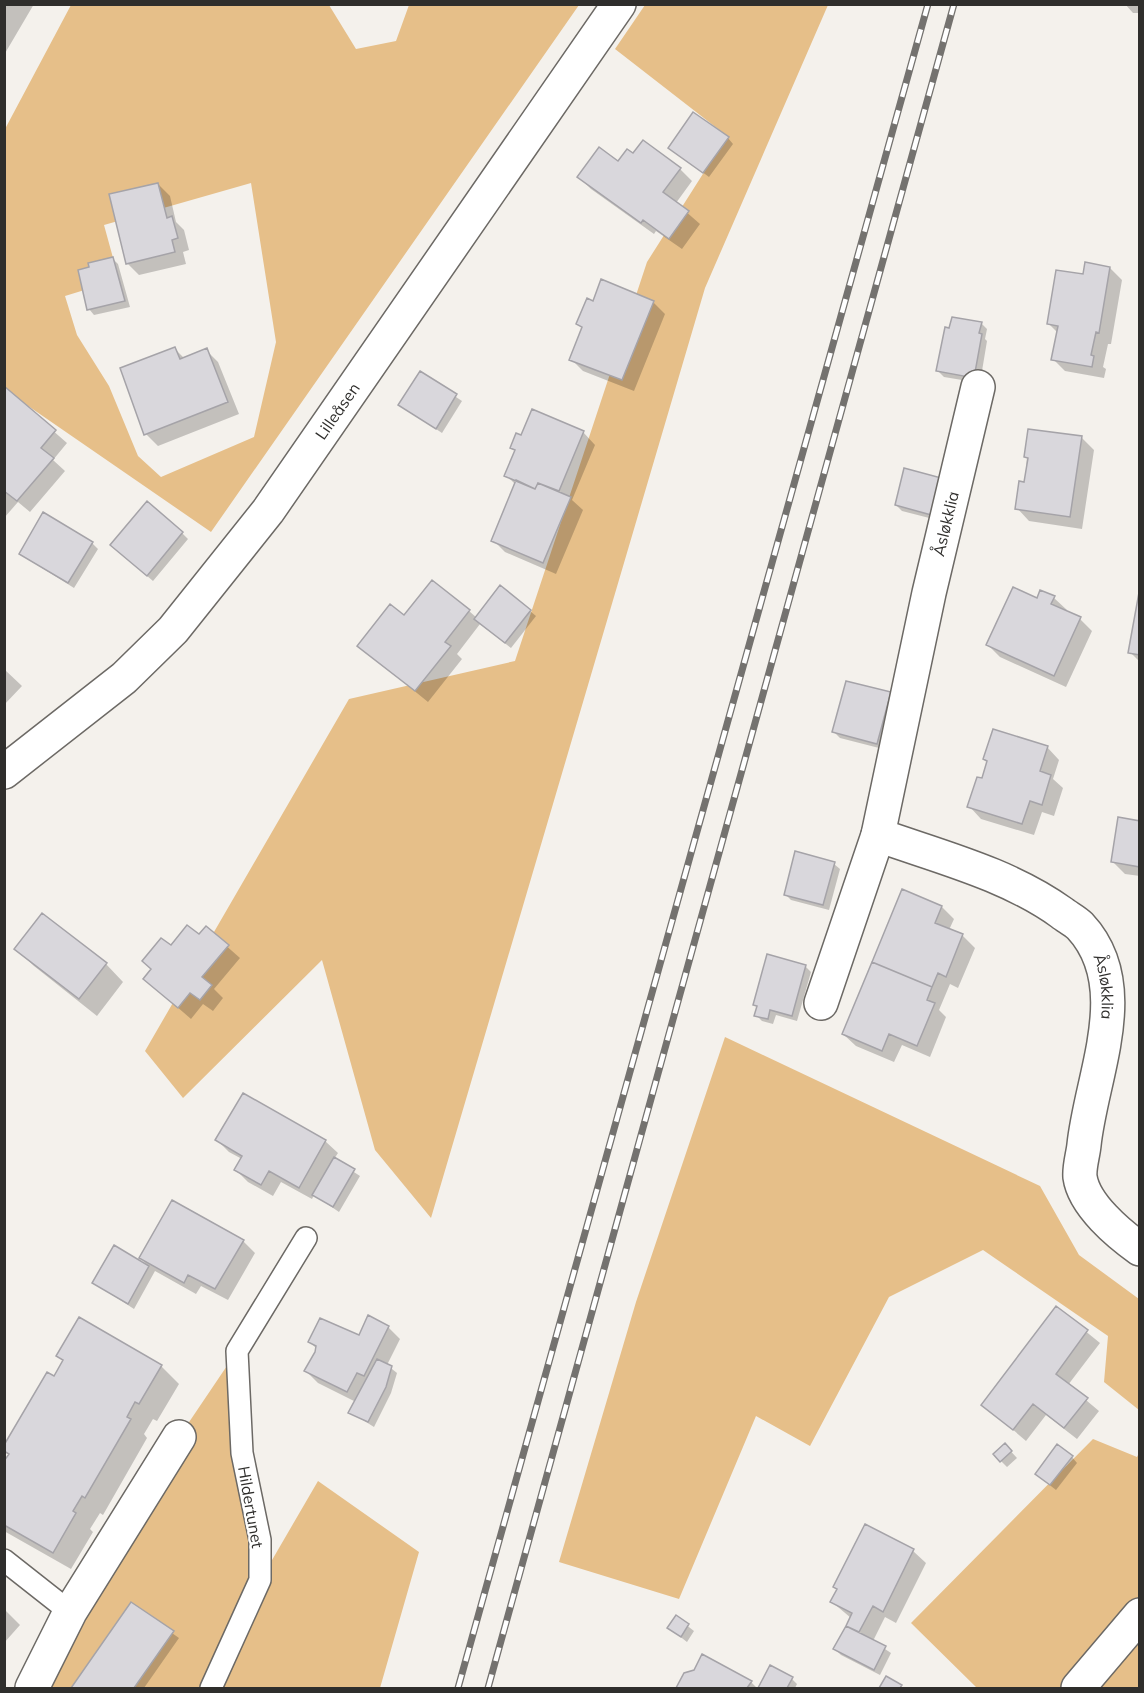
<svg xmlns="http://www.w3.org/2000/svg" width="1144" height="1693" viewBox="0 0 1144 1693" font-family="Mulish,sans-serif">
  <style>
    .green { fill: #e6bf89; fill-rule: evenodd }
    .shadow { fill: #0003 }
    .building { fill: #d9d7dc; stroke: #a5a3a8; stroke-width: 1.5 }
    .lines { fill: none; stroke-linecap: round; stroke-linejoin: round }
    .service-casing { stroke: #6c6965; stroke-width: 24 }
    .minor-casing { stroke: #6c6965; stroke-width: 36 }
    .service { stroke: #fff; stroke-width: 21 }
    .minor { stroke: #fff; stroke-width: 33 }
    .rail-casing { stroke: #74726f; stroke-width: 7 }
    .rail { stroke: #fff; stroke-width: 4.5; stroke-dasharray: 14; stroke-linecap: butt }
    .labels { text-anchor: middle; stroke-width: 4.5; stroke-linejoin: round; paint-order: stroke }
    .street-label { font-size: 16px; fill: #2f2e2c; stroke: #fff }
  </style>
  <rect width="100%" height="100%" fill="#f4f1ec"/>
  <path class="green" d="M71 5H329L356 49 396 41 409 5H579L211 532 5 390V129ZM251 183 276 342 254 437 161 477 138 456 109 386 77 335 65 296 104 284 121 287 104 225Z
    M645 5H828L705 288 431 1218 375 1150 322 960 183 1098 145 1051 349 699 515 661 647 262 727 136 615 49Z
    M725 1037 1040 1186 1079 1255 1139 1299V1410L1104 1382 1108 1336 983 1250 889 1297 810 1446 756 1416 679 1599 559 1562 636 1302Z
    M237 1351 261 1579 318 1481 419 1552 380 1688H32L179 1437Z
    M1093 1439 1137 1457 1139 1453V1688H977L911 1623Z"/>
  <path class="shadow" d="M4 4H34L4 55Z
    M1125 4H1140V13H1133Z
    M728 138 733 144 709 177 670 148Z
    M634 155 680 169 692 181 676 203 700 224 682 249 656 231 654 234 591 189 579 177Z
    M158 184 170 196 176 222 184 230 189 250 183 252 186 264 139 275 127 263Z
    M112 258 118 264 130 307 94 315 89 309Z
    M1110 268 1122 280 1111 344H1108L1103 367 1106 369 1104 378 1065 371 1053 359 1058 333 1048 323 1084 276Z
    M653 302 665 314 634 391 583 371 571 359 583 329 578 324 593 303Z
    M981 323 987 329 985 339 987 341 980 383 944 377 938 371Z
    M174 348 185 359 206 350 218 362 239 414 158 446 146 434Z
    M420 373 462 401 442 433 400 405Z
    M4 388 67 443 53 460 65 471 30 512 18 502 4 518Z
    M1029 430 1082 438 1094 450 1082 529 1029 521 1017 508 1025 483Z
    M583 432 595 445 572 500 583 510 556 574 505 552 493 540 516 485 506 475 516 452 512 447 522 437Z
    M944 480 941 521 902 511 896 505Z
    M182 533 188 539 153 581 118 551Z
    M92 543 98 549 74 588 20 554Z
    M1041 592 1054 598 1067 610 1065 612 1080 619 1092 631 1066 687 1000 657 988 645 1037 600Z
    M1140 595V662L1130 652Z
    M469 611 477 618 530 611 536 616 511 648 480 624 457 654 462 659 428 702 359 646Z
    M4 669 22 686 4 705Z
    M890 694 896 700 883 749 840 738 834 732Z
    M1047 747 1059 760 1053 779 1063 788 1054 816 1042 812 1034 835 981 819 969 806 983 780 988 763 985 759Z
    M1140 823V876L1125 874 1112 861Z
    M834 864 840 869 829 910 791 900 785 894Z
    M942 907 954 919 949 930 963 936 975 948 958 988 950 984 939 1010 946 1017 930 1057 902 1045 894 1062 856 1046 843 1034Z
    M206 928 240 958 214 989 223 998 213 1011 203 1004 191 1019 145 979 171 947 199 936Z
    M16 949 106 964 123 982 97 1016 34 966Z
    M805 966 811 972 797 1021 776 1015 773 1024 762 1021 756 1015 758 1008 754 1005Z
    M243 1095 325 1141 338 1153 334 1159 360 1176 339 1212 314 1195 312 1199 281 1182 273 1196 248 1182 236 1170 242 1159 229 1152 217 1140Z
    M243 1241 255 1253 228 1300 201 1286 196 1294 155 1271 134 1309 94 1283 114 1247 148 1267 141 1258Z
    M1057 1308 1100 1343 1068 1385 1099 1411 1077 1439 1046 1415 1026 1441 983 1404Z
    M388 1327 400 1339 387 1365 397 1373 391 1393 374 1427 350 1412 356 1402 318 1383 306 1371 317 1349 310 1342 359 1337Z
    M58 1355 161 1366 179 1384 157 1421 153 1419 144 1434 147 1438 103 1515 100 1513 90 1529 93 1532 71 1569 4 1531V1464L10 1456 4 1451 64 1362Z
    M1005 1445 1017 1458 1007 1467 995 1455Z
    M1072 1457 1077 1463 1056 1490 1042 1479Z
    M865 1526 913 1551 926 1563 896 1623 885 1617 873 1641 891 1653 880 1675 841 1655 835 1649 851 1618 832 1602Z
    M131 1604 179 1638 144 1688H73Z
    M4 1609 20 1625 4 1643Z
    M676 1617 694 1631 687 1642 669 1628Z
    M771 1667 792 1679 797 1684 795 1688H760Z
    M685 1674 751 1682 757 1688H678Z"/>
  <path class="building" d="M693 112 729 137 703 173 668 148Z
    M643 140 681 168 663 192 689 211 669 239 643 220 641 223 577 177 599 147 618 161 627 149 633 153Z
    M158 183 167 218 172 216 178 238 172 240 175 252 126 264 109 194Z
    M113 257 125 301 87 310 78 270 89 267 88 263Z
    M1085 262 1110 267 1099 333 1096 332 1091 355 1094 356 1092 367 1051 360 1058 326 1047 324 1056 270 1083 274Z
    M601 279 654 301 622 380 569 360 582 327 576 324 587 298 593 301Z
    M952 317 982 322 979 333 982 334 974 378 936 371 945 327 949 328Z
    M175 347 180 359 207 348 228 402 144 435 120 368Z
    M420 371 457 394 436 429 398 405Z
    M4 386 56 430 41 448 54 458 17 501 4 491Z
    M532 409 584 431 559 491 538 483 535 489 504 476 515 450 510 448 516 433 521 435Z
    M1028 429 1082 436 1070 517 1015 509 1019 481 1024 482 1028 458 1024 457Z
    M904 468 945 479 935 516 895 505Z
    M516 480 535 489 538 483 571 497 543 563 491 541Z
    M147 501 183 532 147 576 110 545Z
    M43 512 93 542 68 583 19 554Z
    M432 580 470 610 445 642 451 646 415 691 357 646 390 604 404 615Z
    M500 585 531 610 505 643 474 619Z
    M1013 587 1037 598 1040 590 1055 596 1051 604 1081 617 1054 676 986 645Z
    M1140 587V655L1128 653Z
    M846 681 891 692 877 744 832 732Z
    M993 729 1048 746 1040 771 1051 775 1042 805 1030 801 1022 824 967 807 977 777 982 778 987 761 983 759Z
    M1118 817 1140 821V867L1111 862Z
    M795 851 835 862 823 905 784 895Z
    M902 889 942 906 935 923 963 934 946 977 938 973 932 987 872 962Z
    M42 913 107 963 79 999 14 949Z
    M187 925 199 934 206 926 229 945 202 977 212 985 200 1000 190 993 178 1008 143 979 151 969 142 961 161 938 171 945Z
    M767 954 806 965 792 1016 770 1010 768 1019 754 1016 757 1006 753 1005Z
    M872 962 932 987 927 1000 935 1003 917 1046 889 1034 882 1051 842 1034Z
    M243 1093 326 1140 299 1188 269 1171 261 1185 234 1170 242 1156 215 1140Z
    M334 1157 355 1169 333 1207 312 1195Z
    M172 1200 244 1240 215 1289 188 1275 184 1283 139 1258Z
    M114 1245 149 1266 128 1304 92 1283Z
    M1056 1306 1088 1330 1056 1374 1088 1398 1064 1428 1033 1404 1013 1430 981 1405Z
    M368 1315 389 1326 364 1376 357 1373 347 1392 304 1371 315 1352 316 1346 308 1342 320 1318 359 1335Z
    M79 1317 162 1365 139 1404 135 1402 127 1417 131 1419 85 1498 82 1496 73 1511 76 1513 53 1553 4 1525V1461L9 1454 4 1451V1445L47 1372 54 1376 63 1360 56 1356Z
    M377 1359 392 1366 386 1387 368 1422 348 1413Z
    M1005 1443 1012 1451 1000 1462 993 1454Z
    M1057 1444 1073 1456 1050 1485 1035 1474Z
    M865 1524 914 1549 883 1612 873 1606 859 1632 846 1626 852 1613 830 1602 837 1589 833 1587Z
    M131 1602 174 1631 134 1688H71Z
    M676 1615 689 1624 681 1637 667 1628Z
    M846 1626 886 1646 874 1670 833 1649Z
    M702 1654 752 1681 747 1688H676L684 1673 694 1670Z
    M770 1665 793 1677 787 1688H758Z
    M886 1676 902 1685 900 1688H879Z"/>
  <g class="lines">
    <defs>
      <path id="service" d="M4 1560 70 1612
        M211 1688 260 1580V1540L242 1453 237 1351 306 1238"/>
      <g id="minor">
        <path id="s1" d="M4 772 124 678 173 630 268 511 619 4"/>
        <path id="s2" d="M878 835C940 857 1008 874 1062 913 1067 917 1075 921 1080 926 1136 986 1091 1076 1084 1145 1083 1155 1079 1167 1080 1177 1084 1205 1119 1234 1140 1249"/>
        <path id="s3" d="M821 1003 878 835 929 593 978 387"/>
        <path d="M32 1688 70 1612 179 1437"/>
        <path d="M1078 1688 1140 1615"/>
      </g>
    </defs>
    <use href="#service" class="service-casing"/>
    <use href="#minor" class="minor-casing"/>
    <use href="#service" class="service"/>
    <use href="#minor" class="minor"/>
    <defs>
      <path id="rail" d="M458 1688 928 4
        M488 1688 954 4"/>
    </defs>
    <use href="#rail" class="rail-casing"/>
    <use href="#rail" class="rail"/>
  </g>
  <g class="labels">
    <g class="street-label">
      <text dy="6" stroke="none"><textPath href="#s1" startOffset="495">Lilleåsen</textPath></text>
      <text dy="6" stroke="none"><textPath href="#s3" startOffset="496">Åsløkklia</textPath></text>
      <text dy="6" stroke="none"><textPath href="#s2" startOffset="290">Åsløkklia</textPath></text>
      <text transform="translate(251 1507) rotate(80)" y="6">Hildertunet</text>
    </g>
  </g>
  <rect width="1144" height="1693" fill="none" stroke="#2f2e2c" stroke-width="12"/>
</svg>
